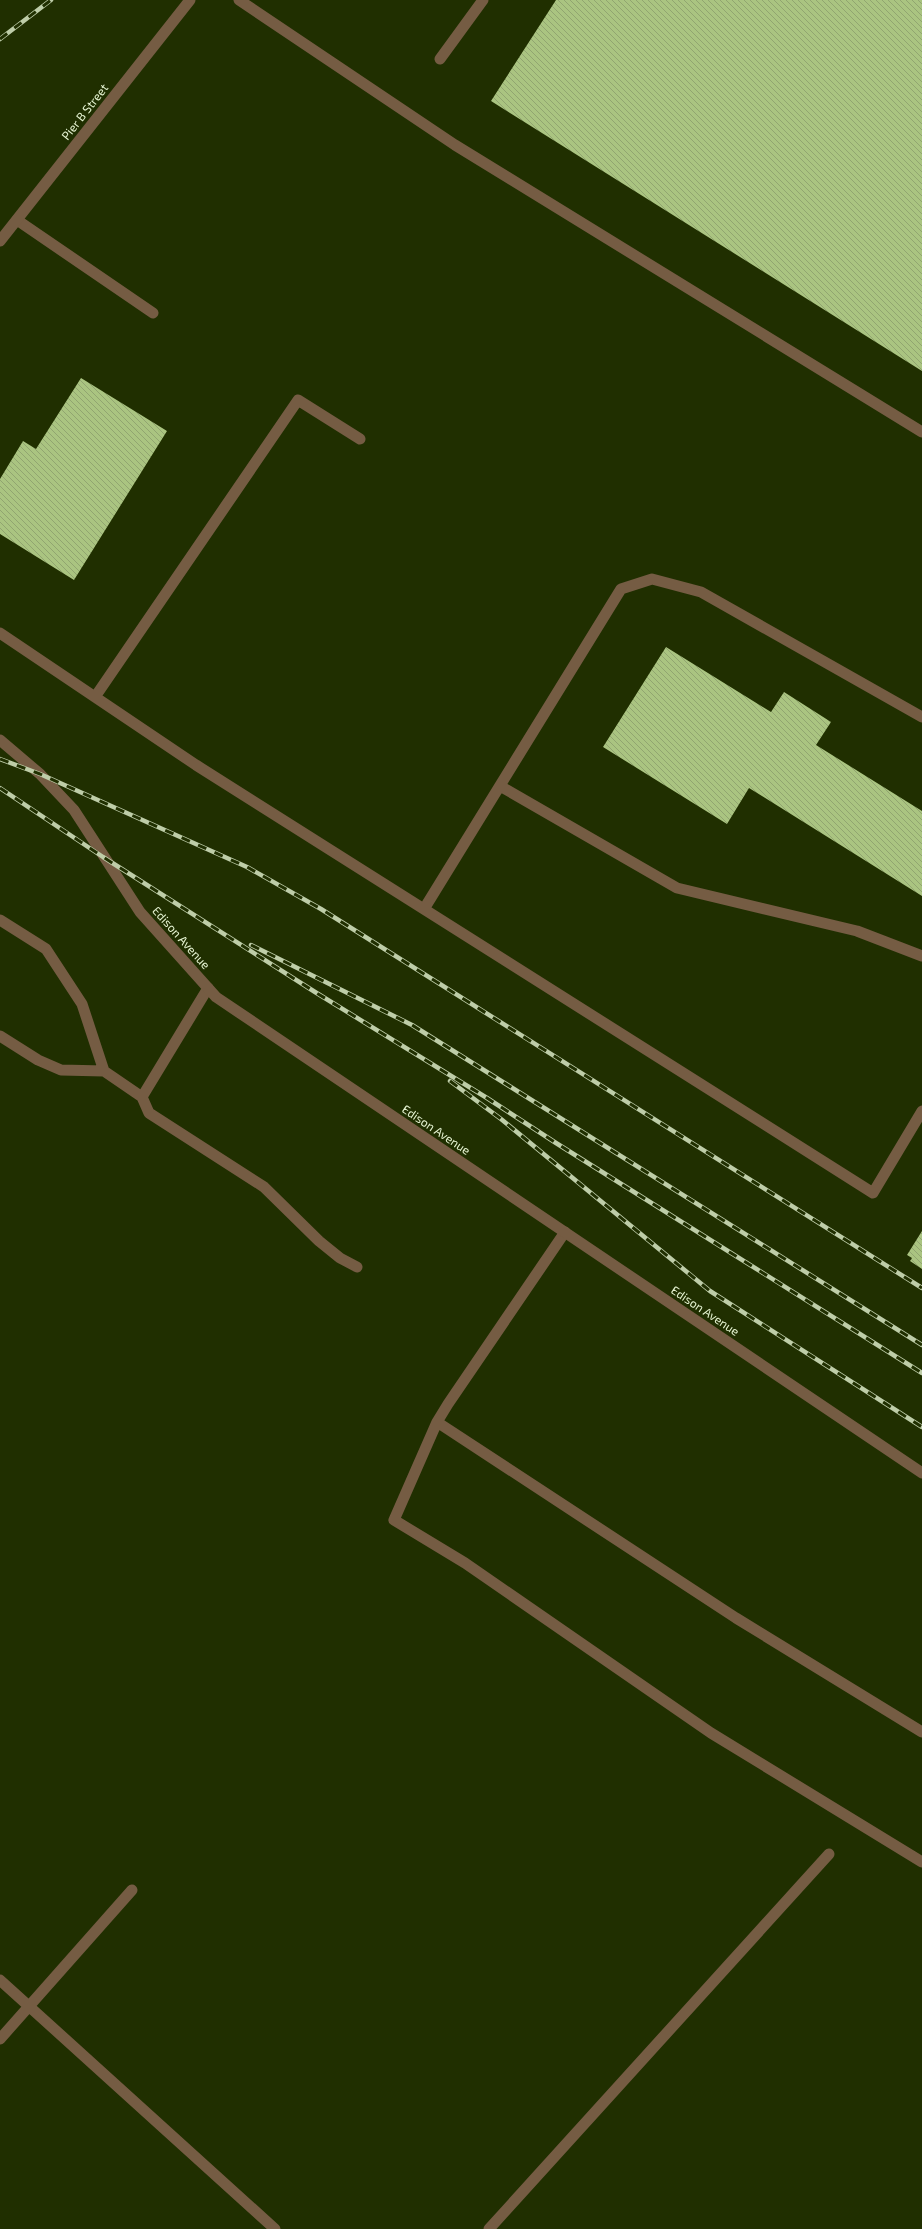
<svg xmlns="http://www.w3.org/2000/svg" width="922" height="2229" viewBox="0 0 922 2229" font-family="'Exo 2',sans-serif">
  <style>
    .building { fill: url(#building-back-hatch) }
    .lines { fill: none; stroke-linecap: round; stroke-linejoin: round }
    .service { stroke: #755c43; stroke-width: 11 }
    .minor { stroke: #755c43; stroke-width: 11 }
    .tertiary { stroke: #755c43; stroke-width: 11 }
    .rail-casing { stroke: #becda8; stroke-width: 4.5 }
    .rail { stroke: #202f00; stroke-width: 3; stroke-dasharray: 9; stroke-linecap: butt }
    .labels { text-anchor: middle; stroke-width: 4; stroke-linejoin: round; paint-order: stroke }
    .street-label { font-size: 12px; fill: #e6f4d2; stroke: #202f00 }
  </style>
  <defs>
    <pattern id="building-back-hatch" width="6" height="6" patternUnits="userSpaceOnUse"><rect width="6" height="6" fill="#aac481"/><path d="M-1 5l2 2M0 0l6 6M5-1l2 2" fill="none" stroke="#91a570"/></pattern>
  </defs>
  <rect width="100%" height="100%" fill="#202f00"/>
  <path class="building" d="M556 0H922V371L491 101Z
    M81 378 167 431 74 580 0 534V479L23 441 36 449Z
    M666 647 771 712 784 692 831 722 816 745 922 811V896L749 788 727 824 603 747Z
    M922 1231V1269L910 1261 912 1258 907 1255Z"/>
  <g class="lines">
    <path class="service" d="M239 0 455 145 922 432
      M440 59 483 0
      M17 220 153 313
      M0 633 196 765 873 1193 922 1111
      M95 697 298 400 360 439
      M500 786 677 888 857 931 922 956
      M424 909 621 589 652 579 701 592 922 717
      M0 920 46 949 82 1004 104 1071
      M208 988 142 1097 149 1113 264 1187 319 1241 340 1258 357 1267
      M0 1036 38 1060 61 1070 104 1071 142 1097
      M565 1232 448 1404 437 1422 394 1520 465 1563 711 1733 922 1862
      M437 1422 736 1618 922 1732
      M0 1980 275 2229
      M0 2039 132 1890
      M489 2229 829 1854"/>
    <path class="minor" d="M0 740 40 774 74 810 140 912 216 997 922 1473"/>
    <path class="tertiary" d="M0 241 190 0"/>
    <defs>
      <path id="rail" d="M0 39 51 0
        M0 759 40 774 247 867 321 909 922 1288
        M0 788 103 857 315 992 487 1098 556 1143 922 1373
        M251 945 412 1025 922 1345
        M450 1081 501 1119 710 1291 922 1427"/>
    </defs>
    <use href="#rail" class="rail-casing"/>
    <use href="#rail" class="rail"/>
  </g>
  <g class="labels">
    <g class="street-label">
      <text transform="translate(85 112) rotate(-52)" y="4">Pier B Street</text>
      <text transform="translate(181 938) rotate(48)" y="4">Edison Avenue</text>
      <text transform="translate(436 1130) rotate(34)" y="4">Edison Avenue</text>
      <text transform="translate(705 1311) rotate(34)" y="4">Edison Avenue</text>
    </g>
  </g>
</svg>
